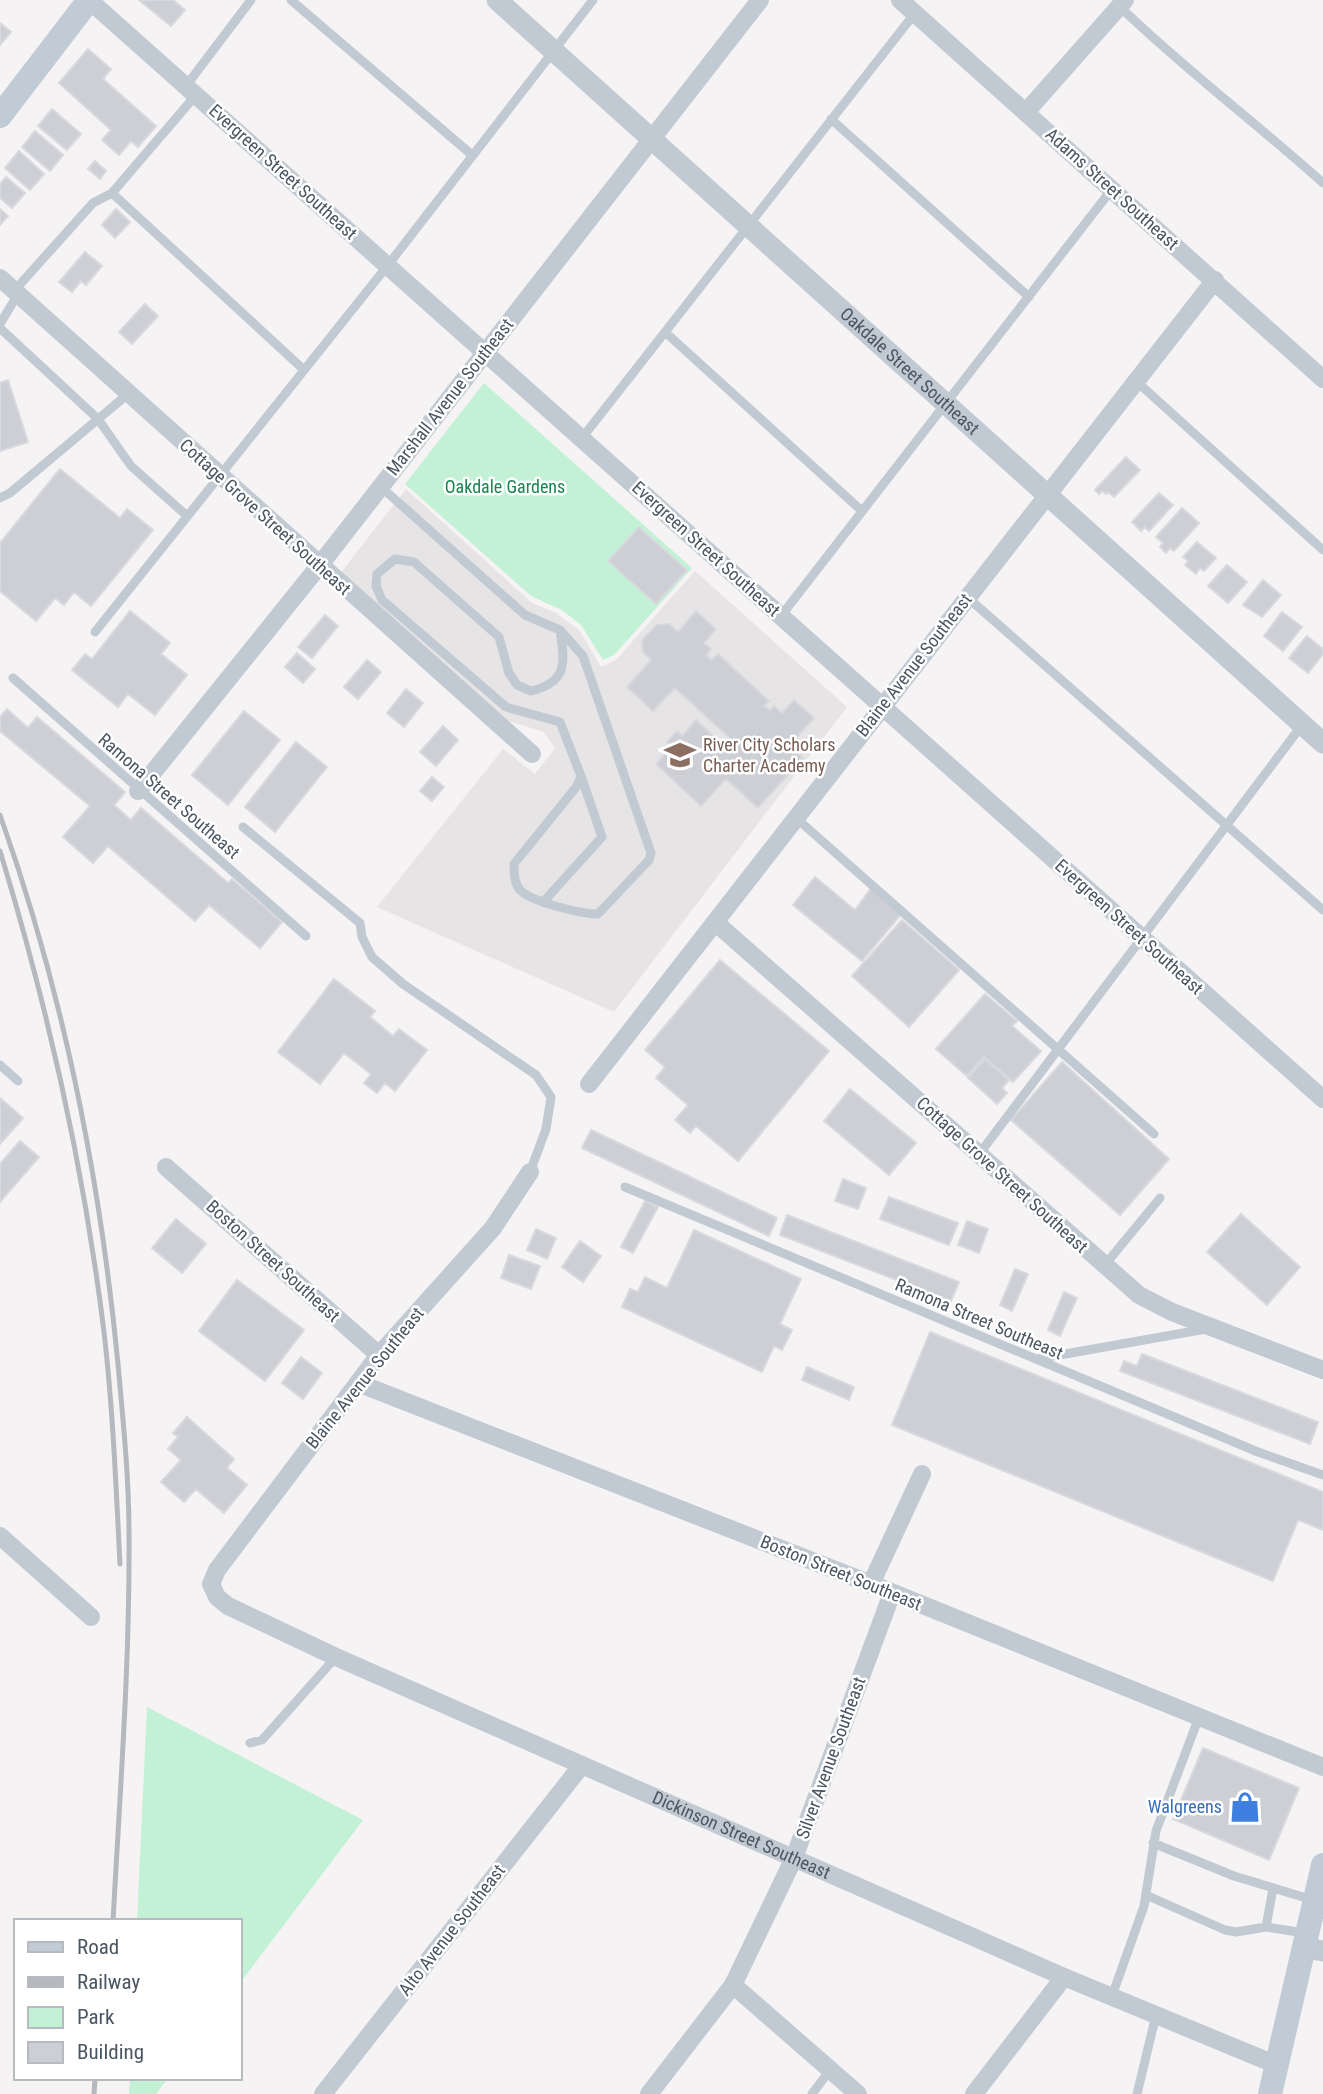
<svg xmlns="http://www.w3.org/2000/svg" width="1323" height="2094" viewBox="0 0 1323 2094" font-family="'Roboto Condensed',sans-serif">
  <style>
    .education { fill: #e6e4e5 }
    .green { fill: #c3f1d5 }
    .building { fill: #cdcfd5; stroke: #d7d9de; stroke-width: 2 }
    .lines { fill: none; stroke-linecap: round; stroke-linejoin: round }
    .service { stroke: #c1cad2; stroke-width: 9 }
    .minor { stroke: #c1cad2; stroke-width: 18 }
    .tertiary { stroke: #c1cad2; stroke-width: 21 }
    .secondary { stroke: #c1cbd6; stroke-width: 24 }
    .rail { stroke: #b5b8bd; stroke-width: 5 }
    .labels { text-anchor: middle; stroke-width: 5; stroke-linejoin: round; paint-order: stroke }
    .street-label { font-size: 18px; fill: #4a5661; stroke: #fff }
    .park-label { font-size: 18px; fill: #17864f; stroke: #fff }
    .education-label { font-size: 18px; fill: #785e54; stroke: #fff; text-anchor: start }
    .shop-label { font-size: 18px; fill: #366cbe; stroke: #fff; text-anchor: end }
  </style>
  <rect width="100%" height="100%" fill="#f5f3f3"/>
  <path class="education" d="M406 489 532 603 556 613 580 631 601 667 616 660 695 571 847 707 614 1012 377 907 503 749 535 774 555 748 544 732 502 719 339 575Z"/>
  <path class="green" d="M484 383 692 568 614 655 603 660 581 625 562 610 531 596 405 484Z
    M147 1707 363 1820 240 1983V1921H137Z
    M130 2078H168L156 2094H129Z"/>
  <path class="building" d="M139 0H173L185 10 171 26Z
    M0 23 11 32 0 45Z
    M88 49 111 69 103 79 156 126 138 147 131 141 119 155 102 140 111 130 59 83Z
    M52 109 81 134 67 150 38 126Z
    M35 131 63 155 50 171 22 147Z
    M19 151 44 174 30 190 5 168Z
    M95 161 106 171 100 179 88 169Z
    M6 177 25 193 12 208 0 198V184Z
    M0 209 8 216 0 225Z
    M116 209 130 222 115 238 102 225Z
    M85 252 102 266 86 285 81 281 72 292 59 282Z
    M145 304 158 316 132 344 119 332Z
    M8 380 28 442 0 451V383Z
    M1126 457 1140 470 1114 497 1108 492 1106 494 1102 491 1099 494 1095 490Z
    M60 469 120 518 127 509 153 530 91 606 74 592 64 605 55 598 36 621 0 591V543Z
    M1159 493 1173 505 1149 531 1145 527 1141 531 1132 522Z
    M1182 508 1199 523 1174 551 1170 548 1166 553 1160 547 1163 543 1156 537Z
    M639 527 687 570 656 604 608 561Z
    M1197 542 1216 558 1204 571 1200 568 1196 574 1185 565 1188 561 1183 557Z
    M1227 565 1247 582 1228 603 1208 586Z
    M1263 580 1281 595 1262 617 1243 605Z
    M130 611 170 643 161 654 187 675 155 715 128 694 118 707 72 670 85 654 92 659Z
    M696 611 716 629 704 643 711 649 706 655 712 660 718 654 769 701 764 706 770 710 774 706 782 713 794 700 814 718 790 745 803 758 758 808 726 779 701 806 656 764 672 746 667 742 677 731 682 736 696 720 724 746 731 739 675 688 653 711 627 687 651 660 643 652 642 640 657 625 669 624 678 632Z
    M1282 612 1302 627 1283 651 1264 636Z
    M325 615 338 626 312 658 298 647Z
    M1307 636 1323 649V654L1308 673 1289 658Z
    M297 653 315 669 303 683 285 667Z
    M367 660 381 672 358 699 344 687Z
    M406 689 423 703 404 727 387 713Z
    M7 709 28 728 37 717 125 792 114 805 131 820 141 808 228 883 232 879 282 922 260 948 209 905 195 921 108 846 93 863 63 837 90 806 0 731V717Z
    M244 711 280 740 228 805 192 775Z
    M443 726 458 740 436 766 420 752Z
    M296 742 327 767 275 832 245 807Z
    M432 777 444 787 432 801 420 791Z
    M815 877 855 910 872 887 903 912 862 961 793 905Z
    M902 920 959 970 909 1027 852 976Z
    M720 960 829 1051 738 1161 696 1126 690 1133 675 1120 688 1105 656 1078 665 1067 645 1050Z
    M334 979 375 1011 370 1017 393 1036 399 1029 427 1050 395 1091 385 1083 377 1093 364 1083 371 1074 344 1053 320 1084 278 1052Z
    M985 994 1017 1021 1012 1026 1041 1051 1013 1082 984 1057 967 1076 936 1049Z
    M985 1059 1009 1080 1002 1088 1007 1093 997 1104 968 1078Z
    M1062 1062 1169 1159 1120 1215 1011 1120Z
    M850 1089 916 1143 889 1175 824 1121Z
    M0 1098 23 1118 0 1144Z
    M591 1130 777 1218 769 1236 582 1148Z
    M20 1141 39 1157 0 1202V1164Z
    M843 1179 866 1188 858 1209 835 1201Z
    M889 1197 958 1223 949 1245 880 1219Z
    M645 1201 658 1207 633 1253 621 1247Z
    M1241 1214 1300 1267 1267 1305 1207 1252Z
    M787 1215 959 1282 951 1301 780 1235Z
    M176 1219 206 1244 182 1273 152 1248Z
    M967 1221 988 1229 979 1253 958 1245Z
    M536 1229 556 1238 547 1259 527 1250Z
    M694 1230 801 1279 780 1324 792 1330 782 1350 774 1346 762 1372 622 1307 630 1289 638 1292 645 1277 667 1288Z
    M580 1241 601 1256 583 1282 562 1267Z
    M509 1255 540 1266 531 1289 501 1278Z
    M1015 1269 1028 1274 1012 1311 1000 1305Z
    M237 1280 304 1330 265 1381 199 1331Z
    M1064 1292 1077 1298 1060 1336 1048 1330Z
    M930 1332 1323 1492V1530L1298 1520 1273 1581 892 1425Z
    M1142 1354 1318 1422 1310 1444 1120 1371 1124 1361 1137 1366Z
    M301 1357 322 1373 303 1399 282 1383Z
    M807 1367 854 1387 849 1400 802 1380Z
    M187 1417 234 1459 227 1468 247 1485 224 1513 196 1489 184 1502 161 1482 181 1460 168 1449 178 1437 173 1433Z
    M1203 1748 1299 1788 1269 1860 1173 1819Z"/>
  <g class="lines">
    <path class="service" d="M291 0 472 155
      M1118 5C1183 68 1255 122 1323 183
      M186 86 251 0
      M196 95 112 193 303 369
      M831 119 1029 297
      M14 291 93 203 112 193
      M0 324 18 294
      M0 328 98 419 131 466 186 515
      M665 332 862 511
      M1136 381 1323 550
      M582 438 915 13
      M381 487 525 615 560 630 583 656 651 853 649 860 598 914C582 914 531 902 520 890 514 883 514 873 514 864L577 786 581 776 560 722 506 707 382 600 376 586 377 574 395 559 414 562 499 637 509 673 517 685 531 691C568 682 565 663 560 630
      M0 498 10 493 128 394
      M967 597 1323 910
      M781 616 1112 189
      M95 632 388 265 593 0
      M13 678 306 936
      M796 818 1154 1134
      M243 827 360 923 362 937 372 957 403 984 536 1075 551 1097 546 1129 530 1172
      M545 900 602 837 581 776
      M0 1065 18 1081
      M980 1153 1302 725
      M625 1187 1258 1452 1323 1475
      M1104 1266 1160 1198
      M1037 1359 1206 1329
      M250 1743 262 1740 336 1657
      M1153 1843 1234 1876 1313 1900
      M1146 1895 1225 1930 1236 1932 1266 1927 1304 1933
      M1266 1927 1273 1888
      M1112 1996 1144 1906 1156 1831 1199 1717
      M812 2094 830 2070
      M1137 2094 1156 2015"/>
    <g class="minor">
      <path d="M89 0 1323 1099"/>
      <path d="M900 0 1323 379"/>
      <path d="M1026 112 1125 0"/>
      <path d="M0 278 532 754"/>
      <path d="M138 791 319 566 760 0"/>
      <path d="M716 923 1139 1295 1172 1312 1323 1370"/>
      <path d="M589 1084 1215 280"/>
      <path d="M166 1167 379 1355"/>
      <path id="s1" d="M530 1172 493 1228 379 1355 217 1570 211 1584 217 1597 228 1606 336 1657 1064 1977 1277 2065"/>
      <path d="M358 1383 871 1584 1323 1767"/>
      <path d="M0 1536 91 1617"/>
      <path d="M871 1584 922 1474"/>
      <path d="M733 1985 858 2094"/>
      <path d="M323 2094 582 1765"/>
      <path d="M649 2094 733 1985 794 1858 892 1593"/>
      <path d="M974 2094 1064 1977"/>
    </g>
    <g class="tertiary">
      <path id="s2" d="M497 0 1323 743"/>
      <path d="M1305 1948 1323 1951"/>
    </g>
    <path class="secondary" d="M0 116 89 0
      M1270 2094 1323 1865"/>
    <path class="rail" d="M0 815C63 991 100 1178 118 1364 123 1420 129 1477 129 1533 130 1662 120 1791 113 1921
      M0 851C48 1008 84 1169 104 1332 113 1409 116 1487 120 1564
      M94 2094 95 2078"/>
  </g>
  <defs>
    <symbol id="school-bare" viewBox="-9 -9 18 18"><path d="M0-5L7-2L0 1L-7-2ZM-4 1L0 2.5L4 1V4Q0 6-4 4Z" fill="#8d6e63" stroke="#fff" stroke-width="2.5" paint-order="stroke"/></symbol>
    <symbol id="shop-bare" viewBox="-9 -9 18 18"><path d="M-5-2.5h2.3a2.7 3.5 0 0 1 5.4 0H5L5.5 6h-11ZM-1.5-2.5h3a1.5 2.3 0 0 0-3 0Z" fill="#3f7fe0" stroke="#fff" stroke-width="2.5" paint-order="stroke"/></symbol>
  </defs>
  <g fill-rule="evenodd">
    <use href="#school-bare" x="658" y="733" width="44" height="44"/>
    <use href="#shop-bare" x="1223" y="1785" width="44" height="44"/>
  </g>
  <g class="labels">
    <g class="street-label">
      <text transform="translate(283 172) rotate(42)" y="6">Evergreen Street Southeast</text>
      <text transform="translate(1112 189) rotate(42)" y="6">Adams Street Southeast</text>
      <text dy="6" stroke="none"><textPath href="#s2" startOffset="555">Oakdale Street Southeast</textPath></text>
      <text transform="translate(450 397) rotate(-52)" y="6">Marshall Avenue Southeast</text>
      <text transform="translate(265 517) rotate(42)" y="6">Cottage Grove Street Southeast</text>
      <text transform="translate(706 549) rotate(42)" y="6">Evergreen Street Southeast</text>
      <text transform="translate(914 665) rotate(-52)" y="6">Blaine Avenue Southeast</text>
      <text transform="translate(169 796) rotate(41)" y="6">Ramona Street Southeast</text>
      <text transform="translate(1129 927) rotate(42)" y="6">Evergreen Street Southeast</text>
      <text transform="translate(1002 1175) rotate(42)" y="6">Cottage Grove Street Southeast</text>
      <text transform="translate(273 1261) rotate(42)" y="6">Boston Street Southeast</text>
      <text transform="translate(979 1319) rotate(23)" y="6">Ramona Street Southeast</text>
      <text transform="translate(365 1378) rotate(-51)" y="6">Blaine Avenue Southeast</text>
      <text transform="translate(841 1573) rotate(22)" y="6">Boston Street Southeast</text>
      <text transform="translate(831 1758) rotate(-70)" y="6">Silver Avenue Southeast</text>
      <text dy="6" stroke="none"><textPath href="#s1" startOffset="1113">Dickinson Street Southeast</textPath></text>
      <text transform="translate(452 1930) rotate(-52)" y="6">Alto Avenue Southeast</text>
    </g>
    <g class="park-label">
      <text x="505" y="493">Oakdale Gardens</text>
    </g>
    <g class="education-label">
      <text x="703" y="751">River City Scholars<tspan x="703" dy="21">Charter Academy</tspan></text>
    </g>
    <g class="shop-label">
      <text x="1222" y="1813">Walgreens</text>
    </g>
  </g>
  <rect x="14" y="1919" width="228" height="161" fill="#ffffff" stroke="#b7bbc0" stroke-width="2"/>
  <rect x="28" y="1942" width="35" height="10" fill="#c1cbd6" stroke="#b7bbc0" stroke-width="2"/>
  <text x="77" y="1954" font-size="21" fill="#4a5661">Road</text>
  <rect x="28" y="1977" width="35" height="10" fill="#b5b8bd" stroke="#b7bbc0" stroke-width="2"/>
  <text x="77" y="1989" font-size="21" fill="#4a5661">Railway</text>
  <rect x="28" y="2007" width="35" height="21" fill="#c3f1d5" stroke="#b7bbc0" stroke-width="2"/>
  <text x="77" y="2024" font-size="21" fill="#4a5661">Park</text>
  <rect x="28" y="2042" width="35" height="21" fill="#cdcfd5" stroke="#b7bbc0" stroke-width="2"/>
  <text x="77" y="2059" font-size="21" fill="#4a5661">Building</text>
</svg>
